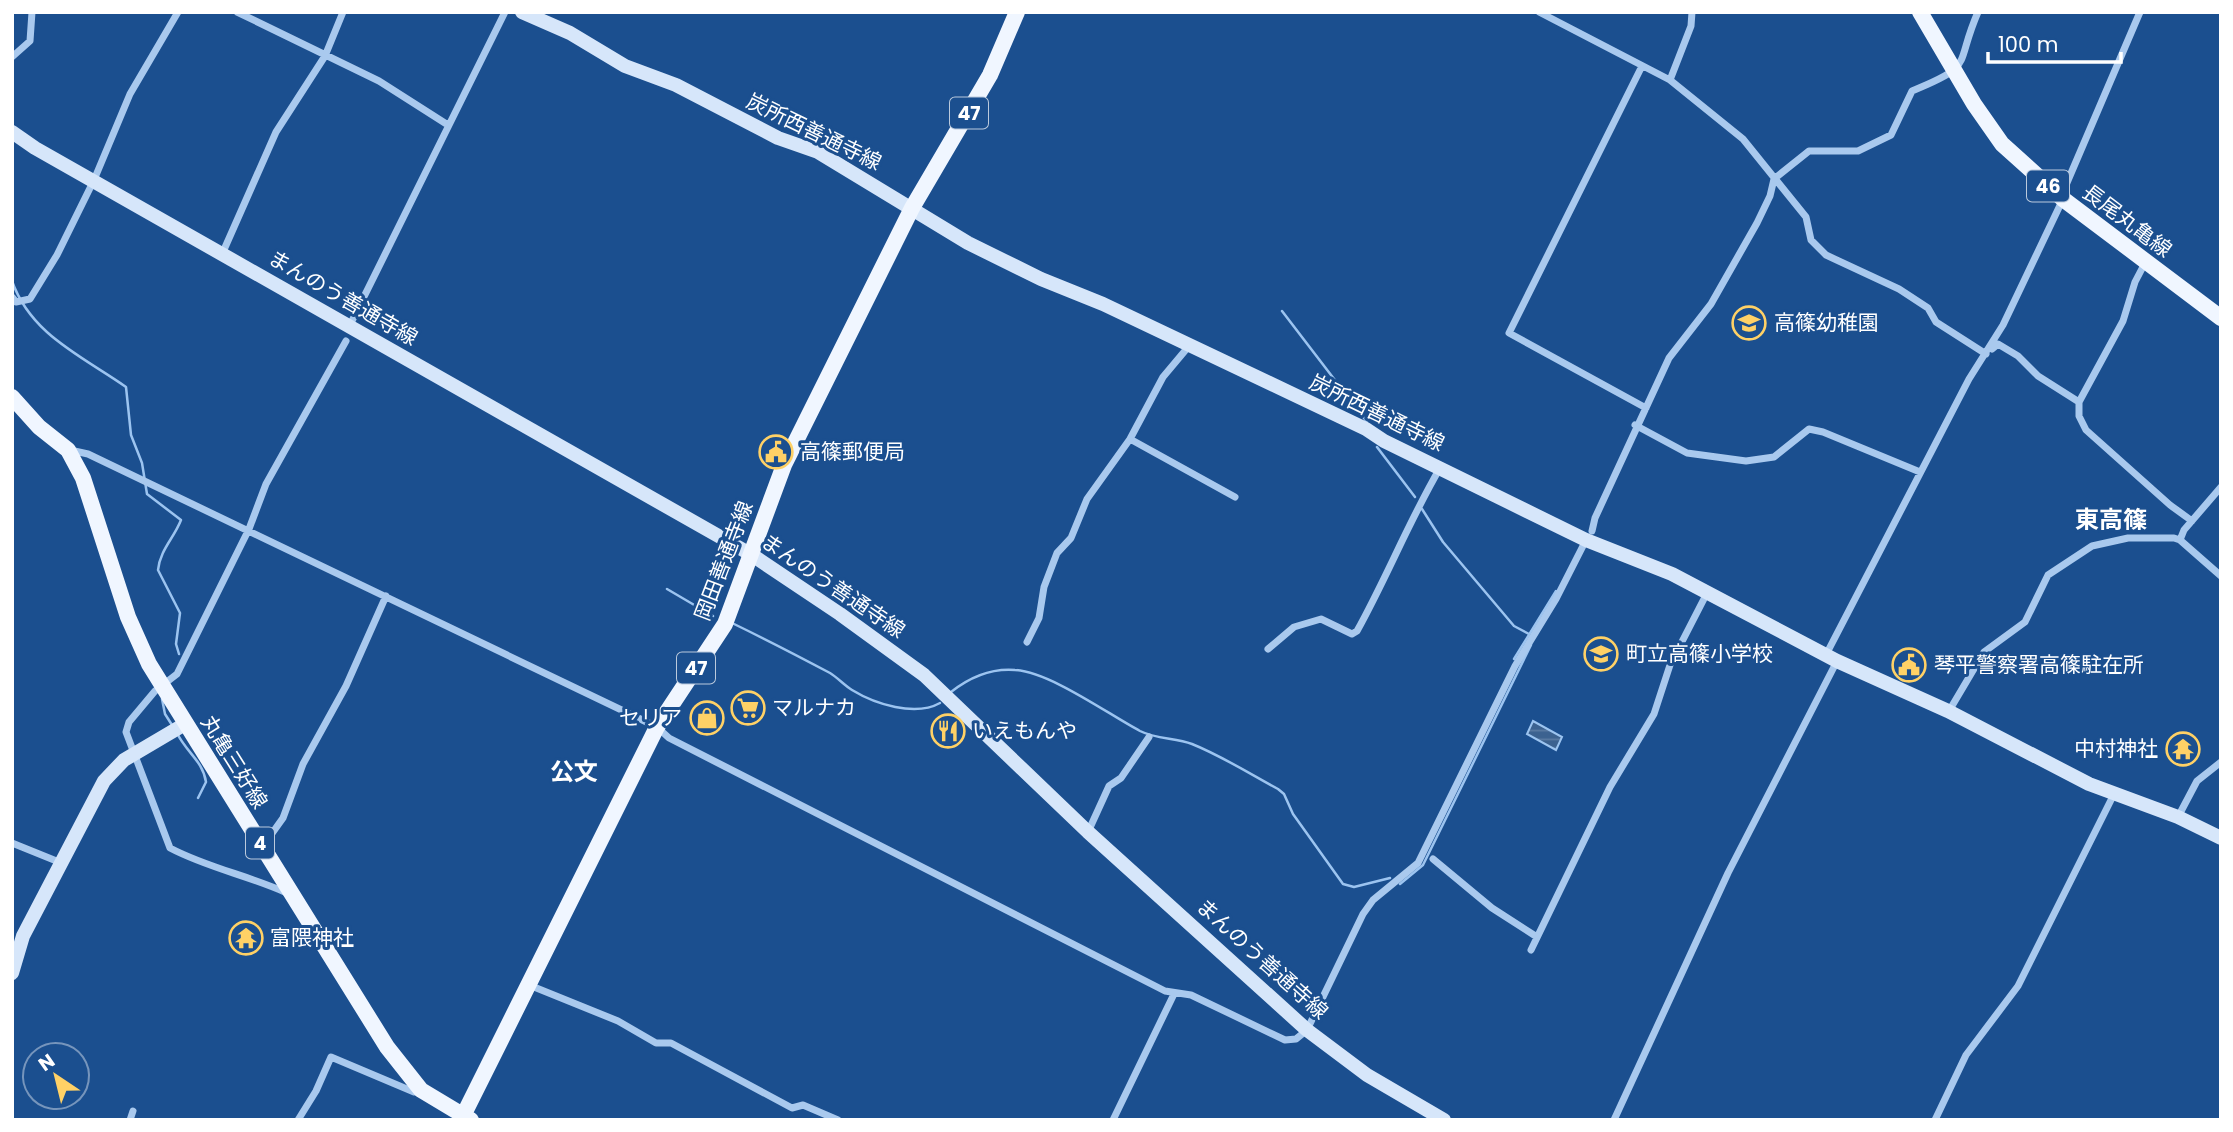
<svg xmlns="http://www.w3.org/2000/svg" width="2233" height="1132" viewBox="0 0 2233 1132" font-family="Poppins,'Noto Sans JP',sans-serif">
  <style>
    .water { fill: url(#water-rules); stroke: #9cc4f0; stroke-width: 2 }
    .lines { fill: none; stroke-linecap: round; stroke-linejoin: round }
    .stream { stroke: #9cc4f0; stroke-width: 2.5 }
    .street { stroke: #a9c9ee; stroke-width: 7 }
    .secondary { stroke: #d6e6fa; stroke-width: 14 }
    .primary { stroke: #f0f6ff; stroke-width: 16 }
    .labels { text-anchor: middle; stroke-width: 6; stroke-linejoin: round; paint-order: stroke }
    .shield { fill: #1b4f8f; stroke: #bbcadd; stroke-width: 2 }
    .shield-label { font-size: 19px; font-weight: bold; fill: #fff }
    .street-label { font-size: 21px; fill: #fff; stroke: #1b4f8f }
    .poi-label { font-size: 21px; fill: #fff; stroke: #1b4f8f; text-anchor: start }
    .quarter-label { font-size: 24px; font-weight: bold; fill: #fff; stroke: #1b4f8f }
  </style>
  <defs>
    <pattern id="water-rules" width="6" height="5" patternUnits="userSpaceOnUse" patternTransform="scale(1.75)"><rect width="6" height="5" fill="#3c6290"/><path d="M0 2.5h6" fill="none" stroke="#597aa1"/></pattern>
  </defs>
  <rect width="100%" height="100%" fill="#1b4f8f"/>
  <path class="water" d="M1533 721 1562 737 1556 750 1527 734Z"/>
  <g class="lines">
    <path class="stream" d="M12 281C31 335 82 356 126 387L131 435 142 463 147 494 181 520C174 538 160 550 158 570L180 613 176 644 179 654
      M1282 311 1367 422
      M1377 447 1415 497
      M1422 509 1443 542 1514 626 1529 634
      M667 589 713 616
      M732 623C765 639 798 656 830 673 838 678 844 685 852 690 875 704 915 717 940 703
      M1514 659 1556 591
      M951 692C970 677 990 668 1015 670 1050 672 1108 714 1140 731 1156 739 1175 738 1192 744 1222 756 1250 774 1278 789L1284 794 1293 814 1343 884 1354 887 1390 878
      M162 699 165 714 172 725
      M177 733C186 752 203 761 206 782L198 798
      M1400 884 1423 865 1531 645"/>
    <path class="street" d="M237 12 379 81 448 125
      M1539 12 1670 80 1743 139 1806 217 1811 240 1826 255 1899 289 1928 308 1936 322 1986 354
      M12 57 30 41 32 12
      M1642 66 1509 333 1646 408
      M1670 80 1691 26 1692 12
      M223 252 276 132 325 56 343 12
      M12 297 16 302 30 299 57 255 94 180 130 94 178 12
      M349 327 505 12
      M1992 349 1998 344 2018 356 2038 376 2079 402V416L2086 430 2170 505 2192 521
      M2079 402 2123 321 2135 282 2146 261
      M1635 425 1687 453 1746 461 1774 457 1809 429 1823 432 1920 472
      M1130 439 1235 497
      M70 450 88 454 657 727 669 738 1165 991 1191 995 1285 1040 1296 1039 1307 1030 1363 914 1373 900 1418 863 1515 666 1556 599 1586 540
      M1592 531 1595 518 1669 358 1711 304 1757 223 1770 196 1774 179 1809 151H1858L1891 135 1912 91C1976 65 1954 67 1978 12
      M2180 540 2184 530 2221 487
      M1027 642 1039 618 1044 587 1057 553 1071 538 1087 499 1130 439 1163 377 1189 346
      M1268 649 1294 627 1321 619 1352 634 1357 631C1387 577 1409 521 1440 468
      M1829 649 1969 379 2003 325 2063 199 2066 185 2140 12
      M1949 711 1984 652 2025 622 2048 575 2092 546 2128 538H2174L2180 540 2221 576
      M2178 817 2197 781 2221 762
      M1088 832 1109 786 1121 778 1149 737
      M12 843 59 862
      M263 846 283 818 303 764 346 686 386 596
      M1433 859 1492 908 1537 937
      M287 893C247 875 208 868 170 848L126 732 129 722 155 691 177 674 249 529 266 484 346 341
      M1531 950 1610 787 1654 714 1670 665 1707 593
      M529 985 618 1021 656 1043H671L792 1108 803 1105 838 1120
      M130 1120 133 1111
      M298 1120 316 1091 331 1057 414 1092 420 1090
      M1113 1120 1174 994
      M1614 1120 1728 873 1837 661
      M1935 1120 1966 1055 2018 986 2114 794"/>
    <path class="secondary" d="M522 12 570 33 625 66 676 85 778 138 818 152 968 243 1041 279 1103 304 1366 429 1384 441 1586 540 1672 574 1837 661 1948 711 2089 784 2178 817 2221 838
      M12 132 35 148 752 555 840 614 924 675 1088 832 1307 1030 1367 1075 1444 1120
      M12 973 23 936 104 781 124 760 185 724"/>
    <path class="primary" d="M1920 12 1974 104 2002 144 2063 199 2221 318
      M12 397 39 427 68 450 83 478 128 617 149 664 387 1047 421 1090 471 1120
      M461 1120 657 727 725 624 784 465 912 208 990 75 1017 12"/>
  </g>
  <defs>
    <symbol id="school-ring" viewBox="-11 -11 22 22"><circle r="9.5" fill="#1b4f8f" stroke="#ffd166" stroke-width="1.5"/><path d="M0-5L7-2L0 1L-7-2ZM-4 1L0 2.5L4 1V4Q0 6-4 4Z" fill="#ffd166"/></symbol>
    <symbol id="civic-ring" viewBox="-11 -11 22 22"><circle r="9.5" fill="#1b4f8f" stroke="#ffd166" stroke-width="1.5"/><path d="M-.6-6.5H3V-4.5H.6V-3L4-1V1h2V6H-6V1h2V-1L-.6-3ZM-1.2 2.5V6h2.4V2.5Z" fill="#ffd166"/></symbol>
    <symbol id="supermarket-ring" viewBox="-11 -11 22 22"><circle r="9.5" fill="#1b4f8f" stroke="#ffd166" stroke-width="1.5"/><path d="M-6-5.5h2.5l.6 2H6L4.5 2H-2.5L-4.4-4H-6ZM-1.5 3.2a1.3 1.3 0 1 0 .1 0ZM3 3.2a1.3 1.3 0 1 0 .1 0Z" fill="#ffd166"/></symbol>
    <symbol id="shop-ring" viewBox="-11 -11 22 22"><circle r="9.5" fill="#1b4f8f" stroke="#ffd166" stroke-width="1.5"/><path d="M-5-2.5h2.3a2.7 3.5 0 0 1 5.4 0H5L5.5 6h-11ZM-1.5-2.5h3a1.5 2.3 0 0 0-3 0Z" fill="#ffd166"/></symbol>
    <symbol id="restaurant-ring" viewBox="-11 -11 22 22"><circle r="9.5" fill="#1b4f8f" stroke="#ffd166" stroke-width="1.5"/><path d="M-5-6h1v4h1v-4h1v4h1v-4h1v5L-1.5 .5V6h-2V.5L-5-1ZM5-6V6H3V1.5H1.5Q1.5-4 5-6Z" fill="#ffd166"/></symbol>
    <symbol id="temple-ring" viewBox="-11 -11 22 22"><circle r="9.5" fill="#1b4f8f" stroke="#ffd166" stroke-width="1.5"/><path d="M0-6L5-2H3V0L6.5 2.5H4V6H1.5V3h-3V6H-4V2.5H-6.5L-3 0V-2H-5Z" fill="#ffd166"/></symbol>
  </defs>
  <g fill-rule="evenodd">
    <use href="#school-ring" x="1730" y="304" width="38" height="38"/>
    <use href="#civic-ring" x="757" y="433" width="38" height="38"/>
    <use href="#school-ring" x="1582" y="635" width="38" height="38"/>
    <use href="#civic-ring" x="1890" y="646" width="38" height="38"/>
    <use href="#supermarket-ring" x="729" y="689" width="38" height="38"/>
    <use href="#shop-ring" x="688" y="699" width="38" height="38"/>
    <use href="#restaurant-ring" x="929" y="712" width="38" height="38"/>
    <use href="#temple-ring" x="2164" y="730" width="38" height="38"/>
    <use href="#temple-ring" x="227" y="919" width="38" height="38"/>
  </g>
  <g class="labels">
    <g class="shield">
      <rect x="950" y="97.5" width="38" height="31" rx="5"/>
      <rect x="2027" y="170.5" width="42" height="31" rx="5"/>
      <rect x="677" y="652.5" width="38" height="31" rx="5"/>
      <rect x="246" y="827.5" width="28" height="31" rx="5"/>
    </g>
    <g class="shield-label">
      <text x="969" y="120">47</text>
      <text x="2048" y="193">46</text>
      <text x="696" y="675">47</text>
      <text x="260" y="850">4</text>
    </g>
    <g class="street-label">
      <text transform="translate(814 132) rotate(26)" y="7">炭所西善通寺線</text>
      <text transform="translate(2127 221) rotate(37)" y="7">長尾丸亀線</text>
      <text transform="translate(343 298) rotate(30)" y="7">まんのう善通寺線</text>
      <text transform="translate(1377 413) rotate(26)" y="7">炭所西善通寺線</text>
      <text transform="translate(724 561) rotate(-69)" y="7">岡田善通寺線</text>
      <text transform="translate(833 586) rotate(34)" y="7">まんのう善通寺線</text>
      <text transform="translate(234 762) rotate(58)" y="7">丸亀三好線</text>
      <text transform="translate(1262 959) rotate(42)" y="7">まんのう善通寺線</text>
    </g>
    <g class="poi-label">
      <text x="1774" y="330">高篠幼稚園</text>
      <text x="800" y="459">高篠郵便局</text>
      <text x="1626" y="661">町立高篠小学校</text>
      <text x="1934" y="672">琴平警察署高篠駐在所</text>
      <text x="772" y="715">マルナカ</text>
      <text x="682" y="725" text-anchor="end">セリア</text>
      <text x="972" y="738">いえもんや</text>
      <text x="2158" y="756" text-anchor="end">中村神社</text>
      <text x="270" y="945">富隈神社</text>
    </g>
    <g class="quarter-label">
      <text x="2111" y="528">東高篠</text>
      <text x="574" y="780">公文</text>
    </g>
  </g>
  <rect width="2233" height="1132" fill="none" stroke="#ffffff" stroke-width="28"/>
  <g transform="translate(56 1076) rotate(325)"><circle r="33" fill="#1b4f8f" stroke="#7695bc" stroke-width="2"/>
  <path d="M0-5L12 26L0 18L-12 26Z" fill="#ffd166"/>
  <text y="-10" font-size="19" font-weight="bold" text-anchor="middle" fill="#ffffff">N</text>
  </g>
  <path d="M1988 52v10h133v-10" fill="none" stroke="#ffffff" stroke-width="3.5"/>
  <text x="1998" y="52" font-size="21" fill="#ffffff" stroke="#1b4f8f" stroke-width="5" paint-order="stroke">100 m</text>
</svg>
